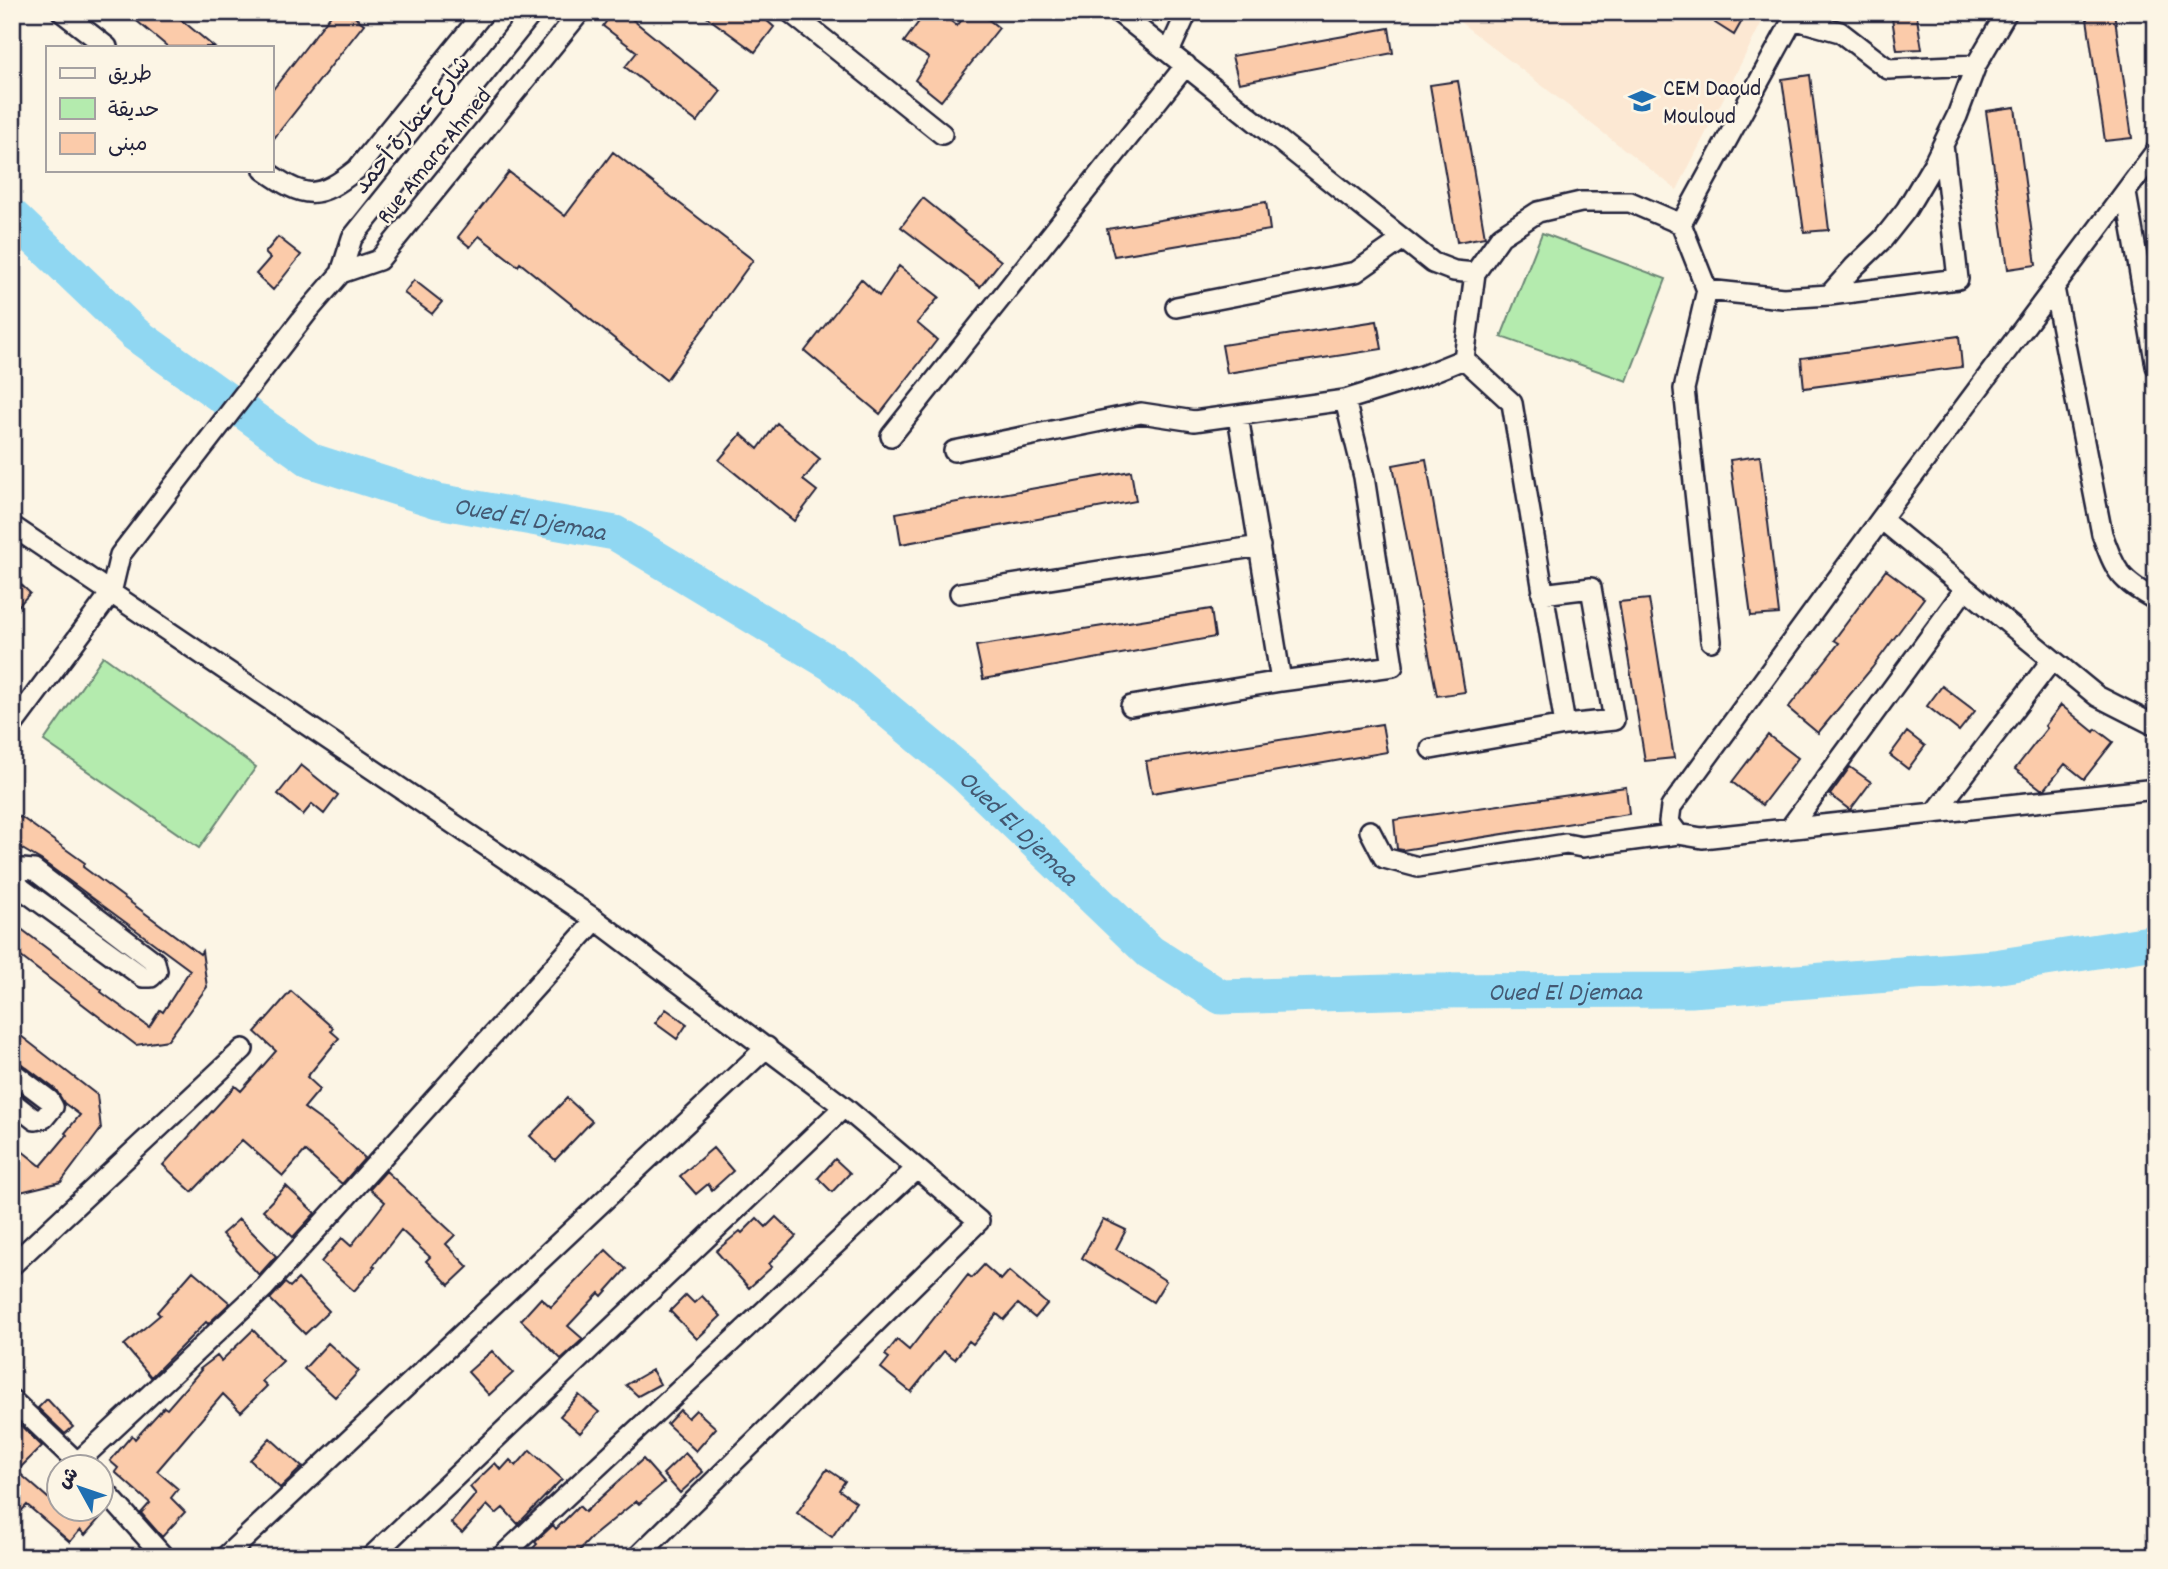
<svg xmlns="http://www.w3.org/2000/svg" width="2168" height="1569" viewBox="0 0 2168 1569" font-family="Dekko,'Playpen Sans Arabic',sans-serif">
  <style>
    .built { fill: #fce8d3 }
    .green { fill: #b4ebae; stroke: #6b8674; stroke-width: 2 }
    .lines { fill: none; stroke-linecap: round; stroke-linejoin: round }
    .river { stroke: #90d7f2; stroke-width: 35 }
    .building { fill: #fbcbaa; stroke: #22223b; stroke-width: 2 }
    .minor-casing { stroke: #22223b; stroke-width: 24 }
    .minor { stroke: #fcf5e5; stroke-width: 19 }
    .labels { text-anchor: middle; stroke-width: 5; stroke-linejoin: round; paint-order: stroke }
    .poi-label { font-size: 24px; fill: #22223b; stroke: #fcf5e5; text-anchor: start }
    .street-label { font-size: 24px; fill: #22223b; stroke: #fcf5e5 }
    .water-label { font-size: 26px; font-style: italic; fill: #435872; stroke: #fcf5e5 }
  </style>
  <rect width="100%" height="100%" fill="#fcf5e5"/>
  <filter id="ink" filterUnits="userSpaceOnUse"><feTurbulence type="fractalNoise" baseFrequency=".0143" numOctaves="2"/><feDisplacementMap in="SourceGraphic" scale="14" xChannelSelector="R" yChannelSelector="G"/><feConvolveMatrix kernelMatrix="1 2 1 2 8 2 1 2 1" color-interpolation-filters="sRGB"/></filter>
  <g filter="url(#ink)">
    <path class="built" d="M1447 12H1767L1677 190Z"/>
    <path class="green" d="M1542 233 1666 279 1627 381 1501 337Z
      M103 656 256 767 199 848 44 741Z"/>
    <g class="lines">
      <path class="river" id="s1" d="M12 216 135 334 312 461 438 501 615 533 832 664 964 774 1150 952 1221 997 1422 991 1691 990 1994 967 2156 942"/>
    </g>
    <path class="building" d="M126 12H172L214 47H168Z
      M333 12H348L364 24 271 142V92Z
      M613 12H623L721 91 697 122 625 67 637 52 603 26Z
      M700 12H757L774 27 755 52Z
      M926 12H940L957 26 968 12H979L999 28 941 101 915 80 929 58 904 42Z
      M1721 12H1747L1734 35 1715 23Z
      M1891 12H1916L1922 49 1897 50Z
      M2086 12H2114L2132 138 2105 141Z
      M1389 28 1393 53 1239 83 1232 56Z
      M1810 75 1829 230 1804 232 1782 79Z
      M1458 81 1485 237 1457 242 1430 85Z
      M2015 107 2036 265 2008 269 1986 111Z
      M613 152 753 260 666 380 520 263 518 266 479 236 470 247 458 237 509 172 565 216Z
      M923 198 1001 261 980 287 901 227Z
      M1266 202 1270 230 1114 256 1107 229Z
      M278 237 301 255 273 290 256 274 270 258 265 253Z
      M899 266 939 297 917 323 937 340 880 414 805 351 861 279 879 296Z
      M414 280 442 302 432 314 404 293Z
      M1377 321 1382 349 1227 373 1222 345Z
      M1959 336 1962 367 1804 388 1801 358Z
      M777 423 820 459 803 480 817 491 794 521 719 460 741 434 758 449Z
      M1760 456 1779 614 1751 616 1730 460Z
      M1426 459 1465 692 1437 696 1393 465Z
      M1131 471 1136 501 901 544 896 513Z
      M1886 570 1924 598 1872 668 1818 733 1788 708 1839 643 1834 640Z
      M12 576 30 593 12 613Z
      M1649 599 1674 758 1645 761 1619 602Z
      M1211 609 1215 637 983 679 976 646Z
      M1942 686 1975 711 1959 731 1927 706Z
      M2061 705 2094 732 2096 729 2113 742 2084 779 2065 764 2045 789H2041L2015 769 2047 728 2045 726Z
      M1382 724 1387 752 1152 793 1146 761Z
      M1907 732 1925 746 1908 769 1890 755Z
      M1768 735 1798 758 1762 805 1732 782Z
      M301 765 338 795 324 814 312 804 303 815 278 794Z
      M1850 767 1871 782 1850 810 1830 795Z
      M1626 787 1629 814 1403 850 1397 849 1394 820Z
      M21 817 85 863 83 867 200 954 202 951 207 987 168 1040 136 1045 12 950V922L102 990 101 992 149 1027 160 1010 163 1012 190 970 41 860 12 843V819Z
      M291 991 333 1028 331 1031 339 1038 307 1077 320 1089 304 1108 333 1129 365 1158 342 1184 305 1151 283 1176 242 1140 192 1192 163 1165 235 1086 241 1091 276 1051 255 1032Z
      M666 1009 687 1024 677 1039 655 1023Z
      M12 1029 97 1095 101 1129 61 1182 12 1194V1143L41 1166 67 1135 65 1133 80 1115 64 1103 56 1090 19 1062 12 1060Z
      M567 1098 592 1121 555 1160 530 1136Z
      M713 1148 733 1171 712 1190 708 1184 696 1194 680 1176Z
      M835 1159 850 1173 832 1192 818 1178Z
      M386 1171 455 1235 446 1244 468 1267 449 1285 426 1261 430 1257 401 1230 373 1266 375 1267 354 1291 321 1262 342 1238 351 1246 385 1202 370 1189Z
      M286 1186 315 1213 293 1237 263 1210Z
      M776 1217 796 1236 769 1264 772 1267 749 1288 716 1251 740 1231 742 1233 757 1218 766 1227Z
      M239 1219 276 1256 259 1275 222 1234Z
      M1103 1219 1126 1230 1116 1249 1166 1281 1153 1302 1082 1258Z
      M606 1250 626 1269 602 1296 599 1293 568 1326 583 1339 561 1359 521 1320 541 1298 551 1307Z
      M984 1265 1001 1280 1009 1271 1047 1304 1035 1318 1018 1304 1004 1320 997 1314 973 1344 969 1341 955 1359 944 1351 911 1392 881 1368 889 1358 885 1355 897 1340 909 1350 968 1275 972 1278Z
      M193 1271 230 1303 208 1324 206 1322 151 1377 124 1345 160 1315 157 1312Z
      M298 1279 329 1311 305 1334 270 1299 285 1283 290 1287Z
      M686 1295 694 1303 702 1296 721 1316 697 1339 670 1311Z
      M253 1330 283 1361 262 1381 267 1386 241 1412 223 1394 157 1471 178 1489 171 1498 185 1512 162 1537 141 1513 150 1503 115 1472 118 1468 110 1461 132 1435 135 1439 164 1407 167 1409 201 1370 200 1369 217 1356 221 1361Z
      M328 1343 359 1371 335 1397 304 1369Z
      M492 1351 513 1373 489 1395 468 1372Z
      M652 1370 660 1384 638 1396 626 1385Z
      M579 1395 599 1412 580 1433 560 1416Z
      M47 1399 73 1427 65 1434 38 1408Z
      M680 1410 688 1418 696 1410 716 1428 696 1451 667 1424Z
      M20 1425 42 1446 17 1471 48 1498 60 1485V1509L106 1511 85 1535 80 1530 70 1542 27 1505 12 1521V1433Z
      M270 1438 302 1467 280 1488 250 1460Z
      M530 1450 562 1479 518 1524 503 1508 496 1514 487 1505 462 1533 451 1523 476 1494 470 1487 495 1463 501 1470 510 1460 516 1466Z
      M685 1453 703 1472 680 1493 663 1474Z
      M643 1459 664 1483 639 1504 636 1501 592 1537 573 1557H525L537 1544 535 1542 553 1525 556 1529 579 1506 585 1512Z
      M827 1469 845 1481 839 1490 856 1502 832 1537 797 1513Z"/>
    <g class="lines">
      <defs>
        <path id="minor" d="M62 12 107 47
          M790 12 942 134
          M1118 12 1433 263 1454 271 1475 273
          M1793 19 1840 32 1888 69 1976 65
          M1169 52 1187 12
          M2156 151 1881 519 1671 807 1669 822 1678 834 1702 838 2156 789
          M264 170C305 199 317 201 357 169L484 12
          M2126 193 2156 366
          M1681 224 1707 290 1783 298 1829 295 1854 267 1883 239 1906 210 1934 163 1957 116 1976 65 2007 12
          M341 273 352 238 533 12
          M2054 288 2102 534C2116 572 2119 580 2156 600
          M1707 290 1684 389 1711 641
          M1829 295 1958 279 1943 145
          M1176 307 1356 272 1403 239
          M1238 416 1281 681
          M891 436 1186 65
          M954 451 1141 413 1194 421 1345 400 1422 376 1464 359
          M1881 519 2097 696 2156 726
          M12 526 596 920 844 1107 979 1221 637 1557
          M960 593 1260 546
          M1542 594 1591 588 1614 720 1565 725
          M1131 706 1281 681 1393 666 1364 477 1345 400
          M12 726 111 593 120 555 309 310 341 273 379 260 580 12
          M1431 749 1565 725 1512 403 1464 359 1475 273 1501 236 1538 212 1581 202H1630L1681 224 1797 12
          M1935 813 2052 660
          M1790 828 1965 589
          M1370 831 1384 858 1418 867 1566 844 1582 847 1678 834
          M22 869 34 870 155 962 157 971 151 977H143L22 889 15 881Z
          M12 1072 49 1100 53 1107 44 1118 35 1120 12 1102
          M12 1265 243 1049
          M12 1400 83 1468
          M78 1462 265 1287 596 920
          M102 1488 164 1557
          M225 1557 767 1047
          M371 1557 844 1107
          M501 1557 916 1169"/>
      </defs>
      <use href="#minor" class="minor-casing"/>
      <use href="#minor" class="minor"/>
    </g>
  </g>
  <defs>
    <symbol id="school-bare" viewBox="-9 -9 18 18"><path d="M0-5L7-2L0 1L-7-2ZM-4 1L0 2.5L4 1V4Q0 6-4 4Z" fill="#1f6fb2" stroke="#fcf5e5" stroke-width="2.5" paint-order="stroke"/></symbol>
  </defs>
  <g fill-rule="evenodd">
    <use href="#school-bare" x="1623" y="82" width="38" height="38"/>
  </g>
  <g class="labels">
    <g class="poi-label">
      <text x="1663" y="95">CEM Daoud<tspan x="1663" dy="28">Mouloud</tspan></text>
    </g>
    <g class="street-label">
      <text transform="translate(411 124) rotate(-51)" y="8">شارع عمارة أحمد</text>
      <text transform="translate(433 155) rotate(-51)" y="8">Rue Amara Ahmed</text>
    </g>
    <g class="water-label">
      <text dy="9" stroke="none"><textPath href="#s1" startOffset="614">Oued El Djemaa</textPath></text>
      <text dy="9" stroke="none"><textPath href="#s1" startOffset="1202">Oued El Djemaa</textPath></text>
      <text dy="9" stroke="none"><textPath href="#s1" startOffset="1811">Oued El Djemaa</textPath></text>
    </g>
  </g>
  <rect width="2168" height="1569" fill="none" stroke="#fcf5e5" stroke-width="42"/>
  <rect x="21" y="21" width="2126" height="1527" fill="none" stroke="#22223b" stroke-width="2.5" filter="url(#ink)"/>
  <rect x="46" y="46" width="228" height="126" fill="#fcf5e5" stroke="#a5a1a1" stroke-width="2"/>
  <rect x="60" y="68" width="35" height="10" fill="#fcf5e5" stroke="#a5a1a1" stroke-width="2"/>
  <text x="108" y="80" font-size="21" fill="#22223b">طريق</text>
  <rect x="60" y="98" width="35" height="21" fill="#b4ebae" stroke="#a5a1a1" stroke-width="2"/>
  <text x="108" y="116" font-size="21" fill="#22223b">حديقة</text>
  <rect x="60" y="133" width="35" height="21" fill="#fbcbaa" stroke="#a5a1a1" stroke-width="2"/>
  <text x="108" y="150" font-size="21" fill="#22223b">مبنى</text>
  <g transform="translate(80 1488) rotate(310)"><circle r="33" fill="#fcf5e5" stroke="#a5a1a1" stroke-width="2"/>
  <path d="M0-5L12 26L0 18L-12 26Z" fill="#1f6fb2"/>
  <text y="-10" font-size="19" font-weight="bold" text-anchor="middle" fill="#22223b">ش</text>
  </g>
</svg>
